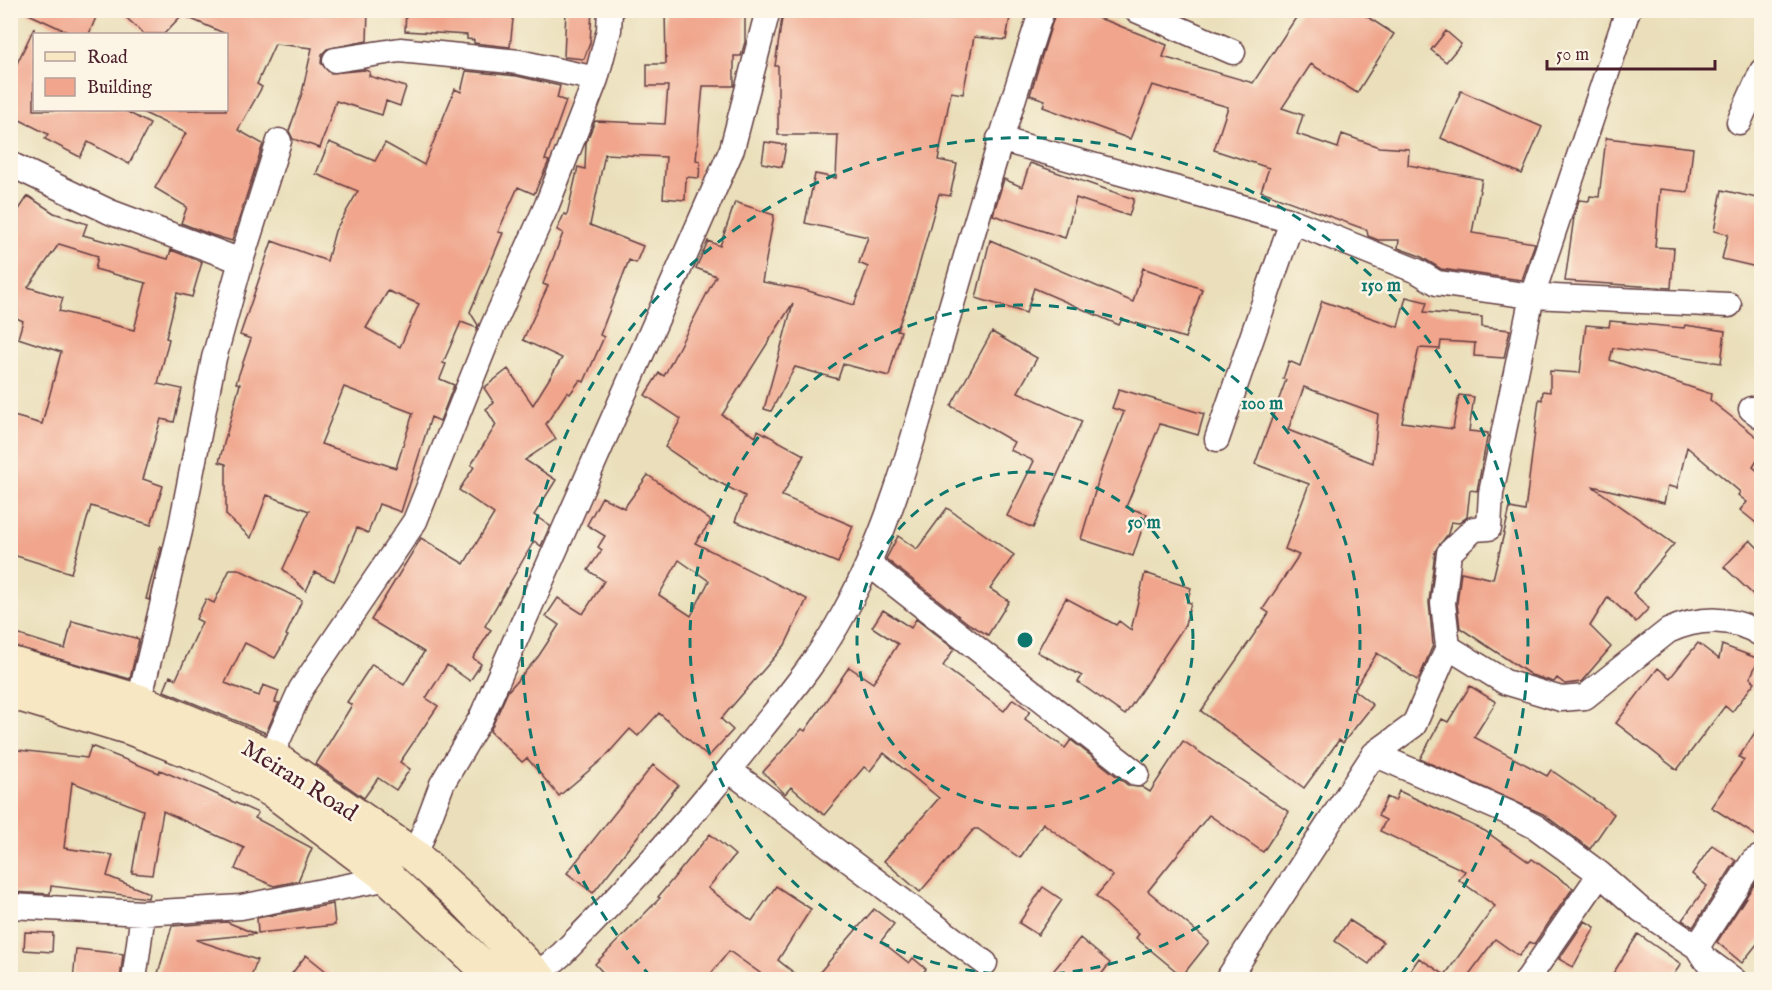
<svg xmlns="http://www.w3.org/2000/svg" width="1772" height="990" viewBox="0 0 1772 990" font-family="'IM FELL English',serif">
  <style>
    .building { fill: #f0a58c; fill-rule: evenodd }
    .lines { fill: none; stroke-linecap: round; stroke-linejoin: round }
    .minor-casing { stroke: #623c40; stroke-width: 27 }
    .secondary-casing { stroke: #623c40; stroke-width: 36 }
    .minor { stroke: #fff; stroke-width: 24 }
    .secondary { stroke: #f7e8c3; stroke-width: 33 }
    .ring { fill: none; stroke: #0f766e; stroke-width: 3; stroke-dasharray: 10 8 }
    .labels { text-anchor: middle; stroke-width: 5; stroke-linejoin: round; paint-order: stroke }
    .street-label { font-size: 24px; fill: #4a1f2b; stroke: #fcf5e5 }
    .centre { fill: #0f766e; stroke: #fcf5e5; stroke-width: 3 }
    .ring-label { font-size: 18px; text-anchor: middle; font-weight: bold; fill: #0f766e; stroke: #fcf5e5; stroke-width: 5; stroke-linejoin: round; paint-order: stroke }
  </style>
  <rect width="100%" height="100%" fill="#fcf5e5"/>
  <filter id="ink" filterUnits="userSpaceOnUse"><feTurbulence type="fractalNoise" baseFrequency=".0167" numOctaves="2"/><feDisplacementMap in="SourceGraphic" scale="12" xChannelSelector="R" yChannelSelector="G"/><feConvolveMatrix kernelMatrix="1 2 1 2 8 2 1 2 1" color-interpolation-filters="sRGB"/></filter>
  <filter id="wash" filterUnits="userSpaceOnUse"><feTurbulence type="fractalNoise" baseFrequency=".008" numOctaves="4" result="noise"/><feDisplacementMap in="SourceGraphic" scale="24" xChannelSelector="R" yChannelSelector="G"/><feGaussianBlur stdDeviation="1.35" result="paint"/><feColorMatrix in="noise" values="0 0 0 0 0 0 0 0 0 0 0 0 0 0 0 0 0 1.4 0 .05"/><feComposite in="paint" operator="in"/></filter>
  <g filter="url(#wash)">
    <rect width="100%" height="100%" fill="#eadfba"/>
    <g id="blocks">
      <path class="building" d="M20 10H99L89 34H72Z
        M118 10H368L367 41 327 49 322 54 321 63 330 73 365 70 370 72 369 76 406 87 400 106 386 101 382 115 336 101 320 148 293 139 289 131 302 93 312 48 275 44 257 84 262 87 238 130 263 144 232 241 212 235 181 223 187 207 155 188 186 133 138 110H226V34L182 15 164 34H144Z
        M406 10H514L510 47 474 43V40L467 39V35L405 31Z
        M566 10H592L590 43 584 59 564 57Z
        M665 10H745V42L741 56H734V86H703L696 160 700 161 699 178 686 177 685 200 663 198 666 157 605 154 590 225 643 246 636 263 629 260 600 335 604 337 584 382 580 380 570 394 567 392 546 424 556 439 525 460 556 480 534 515 550 526 541 546 534 541 485 626 491 630 473 658 481 664 470 681 447 665 426 698 438 706 400 762 410 769 396 790 378 778 364 798 316 764 352 705 347 702 372 664 404 685 424 652 371 620 421 538 464 564 494 514 459 490 474 467 471 465 496 425 486 409 494 403 484 388 508 369 533 405 562 358 523 340 548 286 543 284 563 233 557 230 564 214 567 215 578 167 585 169 586 143 595 121 665 124 668 86H647V64H666Z
        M786 10H974L1010 17 1006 40 974 37 963 94 951 92 938 160 957 164 950 196 939 194 913 287 897 330 901 331 889 376 843 364 838 379 795 367 771 411 764 409 793 303 722 415 756 437 758 430 804 455 782 496 853 526 838 563 735 521 745 496 709 477 665 447 681 419 645 395 659 373 664 376 716 276 696 268 708 241 720 246 735 202 774 215 762 282 802 289 854 305 868 267 859 263 868 237 805 223 815 174 836 178 838 135H778V66H775L782 18H785Z
        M1056 10H1073L1110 22 1167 45 1163 57 1253 83 1301 10H1357L1394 34 1357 93 1311 64 1282 108 1303 115 1297 134 1338 148 1342 134 1379 147 1409 149 1408 165 1482 179 1472 233 1535 243 1522 280 1441 269 1420 256 1398 248 1399 240H1378L1368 236 1367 230 1261 191 1269 168 1214 150 1228 107 1152 85 1130 139 1043 107 1045 100 1030 95Z
        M34 28V110H124L150 124 129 164 88 142 80 157 45 139 48 134 10 115V78Z
        M1446 31 1461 44 1446 62 1431 50Z
        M466 71 517 76 560 86 557 98 566 101 545 160 549 161 534 194 518 187 498 232 503 233 470 312 478 325 477 328 461 322 443 363 446 364 440 379 454 385 440 421 431 417 401 512 379 504 368 533 357 528 334 581 315 572 306 591 283 569 309 511 267 495 251 538 226 515V464L219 462 240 384 236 383 251 339 240 335 272 241 327 261 335 231 358 191 316 174 329 142 375 161 385 143 424 165 455 89 461 92ZM388 291 419 304 400 347 366 328ZM344 387 413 413 396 468 321 444Z
        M1461 91 1542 127 1522 174 1441 138Z
        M1606 138 1693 148 1688 192 1660 189 1655 247 1674 248 1671 288 1565 281 1574 217 1579 200 1589 201 1590 196 1599 197Z
        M765 142 786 145 782 167 762 163Z
        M1030 163 1134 199 1129 216 1076 198 1065 238 993 215 1004 179 1022 187Z
        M1722 190 1761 199V268L1722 259 1728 234 1714 231Z
        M28 196 54 213 87 224 83 235 168 259 171 250 202 262 192 297 177 293 166 338 169 339 158 384 182 389 174 422 161 419 143 479 163 486 151 525 91 506 71 573 10 554V415L42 424 61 352 18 338 23 321 10 315V223ZM59 244 98 256 95 269 146 283 134 330 59 311 63 298 28 287Z
        M990 240 1133 302 1143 268 1202 289 1185 338 1122 319 1119 325 1034 288 1026 313 976 298Z
        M1406 297 1427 302 1424 312 1482 317V327L1510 330 1504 358 1474 356 1475 343 1441 341 1440 349 1419 348 1402 422 1453 429 1459 395 1474 397 1469 431 1488 433 1477 491 1470 490 1467 517 1459 523 1451 522 1448 534 1435 551 1429 602 1433 645 1420 676 1417 680 1377 653 1354 690 1373 705 1343 743 1339 740 1304 788 1201 711 1269 613 1263 609 1299 555 1285 549 1309 484 1255 464 1286 380 1283 379 1289 361 1300 366 1322 301 1398 327ZM1304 387 1378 414 1373 463 1288 430Z
        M1610 321 1684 328 1685 325 1725 331 1721 363 1613 348 1610 360 1711 394 1710 400 1761 440V454L1753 467 1761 474V527L1740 510 1747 502 1738 495 1740 492 1687 447 1677 488 1668 486 1664 503 1592 486 1674 544 1633 593 1649 608 1636 622 1608 597 1590 626 1611 647 1581 682 1565 684 1557 678 1554 682 1531 675 1460 628 1457 603 1461 572 1493 579 1510 508 1525 511 1539 399 1542 400 1543 391 1550 392V371L1580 373 1586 325 1609 327Z
        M992 332 1037 358 1018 392 1082 421 1033 528 1007 516 1034 461 1010 450 1014 442 951 406Z
        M1119 389 1204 414 1198 435 1160 424 1126 507 1147 514 1133 556 1081 539 1102 468 1124 412 1112 408Z
        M648 475 711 521 695 543 807 599 785 645 721 719 733 730 708 757 659 713 638 736 630 729 605 757 559 796 527 758 522 762 490 731 508 691 538 657 559 625 546 616 558 598 583 614 604 581 588 570 602 550 598 547 605 536 587 525 602 497 624 508ZM679 560 709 581 691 616 659 595Z
        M947 508 1014 555 990 589 1009 601 988 635 969 624 886 559 898 536 917 549Z
        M1750 540 1761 551V602L1724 567Z
        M160 546 162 547 149 600 146 599Z
        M230 569H238L302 600 286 635 288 636 275 658 245 643 225 683 259 696 263 685 279 691 275 702 279 703 266 733 164 691 170 676 176 679 202 622 196 619 206 599 214 603Z
        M1145 573 1191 588 1187 602 1191 603 1185 625 1125 715 1078 682 1082 676 1037 652 1066 598 1116 625 1119 621 1131 630Z
        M883 610 911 628 916 619 954 649 943 666 1004 711 1013 699 1030 711 1025 719 1065 748 1071 740 1129 786 1142 787 1150 792 1183 741 1289 812 1263 852 1209 815 1148 891 1209 942 1182 976 1136 938 1139 934 1096 896 1113 876 1043 823 1020 858 978 829H974L920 892 884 861 939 798 884 753 870 771 864 767 824 815 791 787 785 794 763 772 802 729 805 731 849 667 873 683 898 644 872 627Z
        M72 621 139 639 130 679 10 645V632L65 649Z
        M1698 643 1719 659 1722 645 1759 659 1750 678 1755 682 1732 712 1725 706 1677 770 1616 723 1658 668 1670 678Z
        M1470 686 1496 702 1474 737 1547 776 1551 770 1614 814 1590 849 1543 814 1420 759 1442 719 1448 722Z
        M1761 723V839L1711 807 1744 760 1739 757Z
        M91 746 159 773 160 770 207 790 258 813 255 818 312 848 298 881 274 886 235 869 244 848 163 811 152 875 132 873 143 810 72 782 64 848 113 855 107 876 149 893 148 898 51 886 50 894 10 892V749L87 758Z
        M653 765 678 785 593 893 567 873Z
        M1399 791 1485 831 1529 862 1532 859 1573 888 1534 944 1530 942 1519 956 1495 939 1465 980H1404L1419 958 1445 975 1495 906 1459 880 1465 871 1380 831 1386 820 1378 816 1387 797 1395 801Z
        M710 834 735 855 708 888 752 921 776 886 811 909 778 960 803 980H770L729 951 706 980H610L595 964 660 898 658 897Z
        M1712 845 1736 861 1693 927 1682 920 1707 886 1692 874Z
        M1759 877 1761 939 1742 963 1717 942Z
        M1043 887 1062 900 1038 935 1019 923Z
        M333 904 335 925 258 933 257 918Z
        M874 909 894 924 881 941 909 963 913 958 926 969 922 974 929 980H813Z
        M1349 920 1383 942 1369 964 1335 941Z
        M1585 921 1595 927 1573 967 1559 959Z
        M227 922 256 934 196 940 257 960 250 980H156L172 926Z
        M25 932 53 933 52 952 24 950Z
        M1638 934 1681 964 1670 980H1609Z
        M1080 938 1110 963 1097 980H1046Z
        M76 949 123 954 120 980H73Z
        M306 955 337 980H287Z"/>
    </g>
  </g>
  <g filter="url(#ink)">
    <use href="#blocks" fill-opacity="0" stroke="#623c40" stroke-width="1.5"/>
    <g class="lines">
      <defs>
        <path id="minor" d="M1136 10 1233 52
          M335 60 400 50 519 62 596 79
          M1739 122 1762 71
          M999 139 1292 221 1417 271 1437 283 1532 296 1729 305
          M10 164 110 212 241 261
          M1751 409 1762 417
          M1217 439 1292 221
          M869 564 1137 774
          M1448 647 1505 682 1561 699 1585 697 1668 631C1699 617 1733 616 1762 635
          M139 701 180 531 214 358 241 261 279 141
          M1374 754 1509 813 1536 827 1600 874 1641 910 1697 947
          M271 756 301 689 415 521 492 328 547 205 596 79 609 30 610 10
          M729 770 985 963
          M415 856 442 784 481 718 732 149 768 10
          M10 906 143 913 241 907 389 878
          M134 980 143 913
          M532 980C541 970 552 963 562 954 632 884 698 810 759 732 790 693 821 656 844 613 891 527 915 432 942 338 974 228 1006 119 1042 10
          M1227 980 1374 754 1414 725 1448 647 1443 603 1449 553 1474 529 1489 528 1491 493 1532 296 1628 10
          M1527 980 1600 874
          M1734 980 1704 958 1697 947 1753 861 1762 856"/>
        <path id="secondary" d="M10 663 139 701 271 756 415 856 466 902 541 980
          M10 692 130 728 207 758 273 791 389 878 497 980"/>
      </defs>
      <use href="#minor" class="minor-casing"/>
      <use href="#secondary" class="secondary-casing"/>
      <use href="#minor" class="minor"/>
      <use href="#secondary" class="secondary"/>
    </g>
  </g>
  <g class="ring">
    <circle cx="1025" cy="640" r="168"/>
    <circle cx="1025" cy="640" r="335"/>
    <path d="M651 977A503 503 0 1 1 1399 977"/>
  </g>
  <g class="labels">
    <g class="street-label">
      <text transform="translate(300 780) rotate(32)" y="8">Meiran Road</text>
    </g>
  </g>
  <circle cx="1025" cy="640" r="9" class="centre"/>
  <g class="ring-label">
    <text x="1381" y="291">150 m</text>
    <text x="1262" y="409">100 m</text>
    <text x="1144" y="528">50 m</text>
  </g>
  <rect width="1772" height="990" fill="none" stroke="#fcf5e5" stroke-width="36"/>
  <rect x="33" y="33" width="195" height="78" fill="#fcf5e5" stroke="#b59f9b" stroke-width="1.5"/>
  <rect x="45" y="52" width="30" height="9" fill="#f7e8c3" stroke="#b59f9b" stroke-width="1.5"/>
  <text x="87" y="63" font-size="18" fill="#4a1f2b">Road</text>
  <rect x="45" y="78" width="30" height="18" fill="#f0a58c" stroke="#b59f9b" stroke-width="1.5"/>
  <text x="87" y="93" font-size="18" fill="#4a1f2b">Building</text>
  <path d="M1547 60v9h168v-9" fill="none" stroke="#4a1f2b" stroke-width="3"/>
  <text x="1556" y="60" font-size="18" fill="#4a1f2b" stroke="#fcf5e5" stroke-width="4.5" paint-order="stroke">50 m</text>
</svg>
